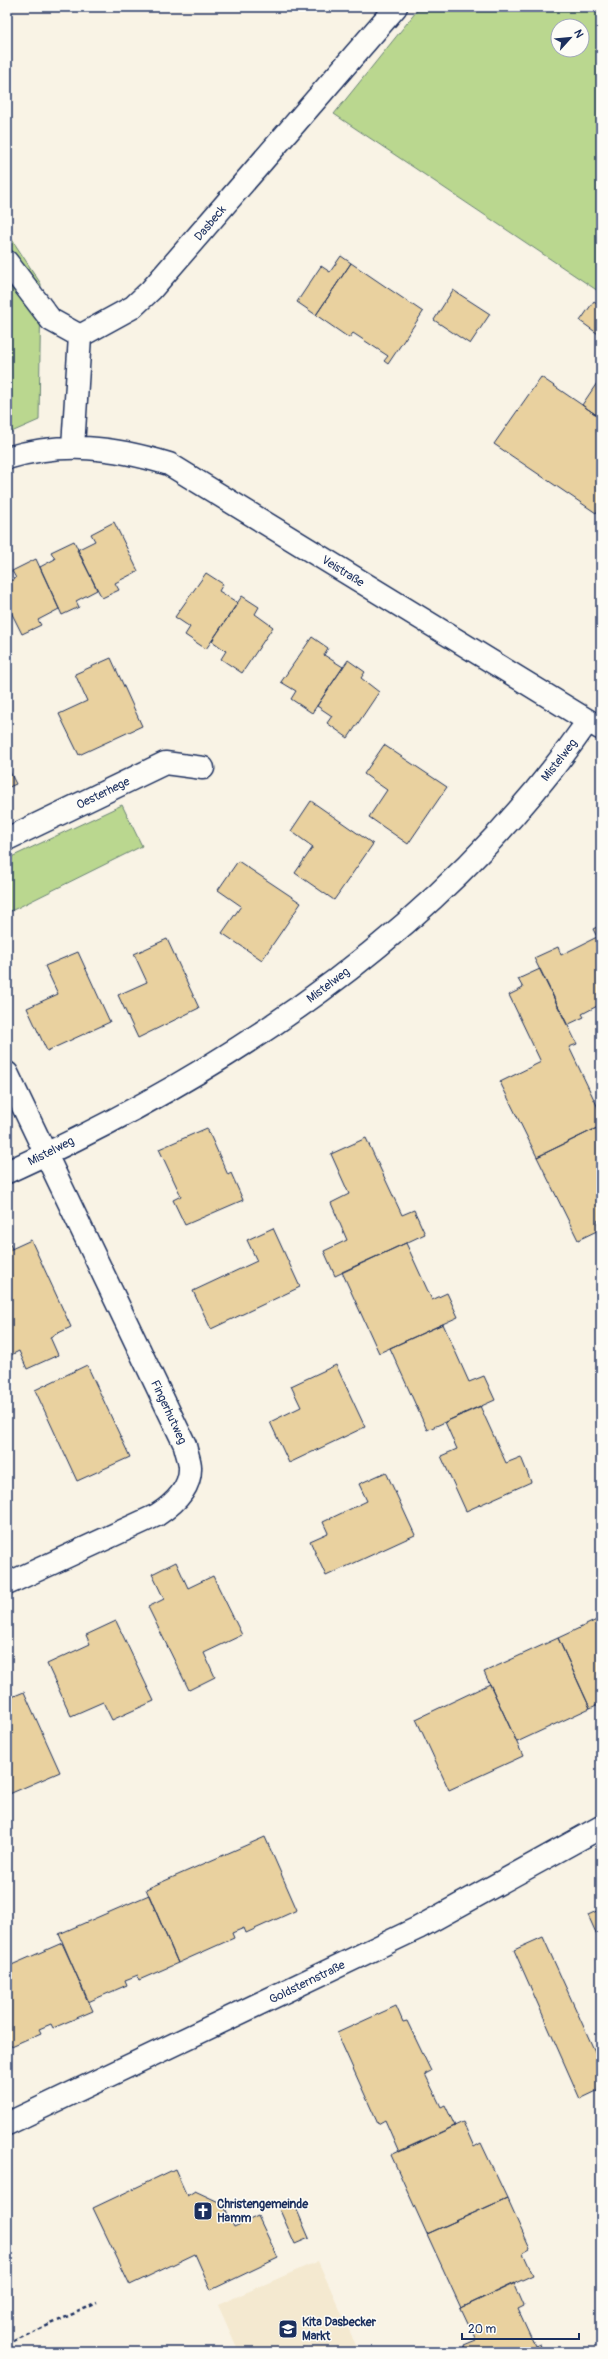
<svg xmlns="http://www.w3.org/2000/svg" width="608" height="2359" viewBox="0 0 608 2359" font-family="Pangolin,sans-serif">
  <style>
    .built { fill: #f4e9d0 }
    .green { fill: #bad78f; stroke: #6a8376; fill-rule: evenodd }
    .building { fill: #e9d19f; stroke: #1b2f5e }
    .lines { fill: none; stroke-linecap: round; stroke-linejoin: round }
    .street-casing { stroke: #1b2f5e; stroke-width: 25 }
    .path { stroke: #1b2f5e; stroke-width: 2.5; stroke-dasharray: 4 3; stroke-linecap: butt }
    .street { stroke: #fdfcf7; stroke-width: 22 }
    .labels { text-anchor: middle; stroke-width: 3; stroke-linejoin: round; paint-order: stroke }
    .street-label { font-size: 12px; fill: #1b2f5e; stroke: #fdfcf7 }
    .poi-label { font-size: 12px; font-weight: bold; fill: #1b2f5e; stroke: #fdfcf7; text-anchor: start }
  </style>
  <rect width="100%" height="100%" fill="#f9f3e5"/>
  <filter id="ink" filterUnits="userSpaceOnUse"><feTurbulence type="fractalNoise" baseFrequency=".025" numOctaves="2"/><feDisplacementMap in="SourceGraphic" scale="8" xChannelSelector="R" yChannelSelector="G"/><feConvolveMatrix kernelMatrix="1 2 1 2 8 2 1 2 1" color-interpolation-filters="sRGB"/></filter>
  <g filter="url(#ink)">
    <path class="built" d="M318 2261 359 2352H239L218 2305Z"/>
    <path class="green" d="M420 7H601V293L334 114ZM558 26H582V50H558Z
      M7 232 41 284 39 420 7 434Z
      M122 805 142 846 7 913V859Z"/>
    <path class="building" d="M341 256 351 263 316 315 297 302 321 266 330 272Z
      M351 263 423 312 388 364 384 361 388 356 353 333 349 338 316 315Z
      M453 290 490 314 470 344 434 320Z
      M594 301 601 306V336L580 321Z
      M541 377 601 418V506L596 513 494 444Z
      M601 377V418L582 405Z
      M114 522 138 571 115 583 119 590 102 598 77 550 95 541 91 534Z
      M74 541 97 590 76 601 79 607 62 615 40 567 55 559 51 552Z
      M36 559 59 609 38 620 41 625 22 634 7 604V582L16 578 12 571Z
      M206 573 223 584 219 591 238 603 206 649 185 635 190 627 175 617Z
      M242 596 259 607 255 614 273 627 242 673 221 659 226 651 212 641Z
      M312 637 328 648 324 655 343 667 312 713 291 699 296 691 281 682Z
      M111 658 142 726 79 755 59 714 87 701 75 674Z
      M348 660 365 672 361 678 379 692 348 738 327 723 332 716 317 706Z
      M384 745 447 787 408 844 369 817 387 790 364 774Z
      M7 766 16 784 7 788Z
      M311 801 373 844 334 900 295 873 313 847 291 831Z
      M238 861 301 903 262 960 222 933 241 906 218 890Z
      M601 925V1004L582 1014 584 1017 567 1025 534 958 558 947 561 955 597 937 593 929Z
      M167 939 199 1008 138 1038 118 995 147 982 134 954Z
      M78 952 110 1022 47 1051 27 1008 58 994 45 966Z
      M540 969 577 1044 569 1047 601 1114V1126L537 1157 500 1082 541 1062 509 995 523 988 518 979Z
      M601 1126V1219L597 1221 601 1229 578 1240 537 1157Z
      M207 1128 228 1175 231 1173 243 1200 185 1225 173 1200 181 1196 159 1149Z
      M366 1138 402 1215 414 1210 425 1234 335 1276 324 1251 347 1240 331 1203 349 1194 331 1154Z
      M273 1228 300 1287 211 1329 193 1291 257 1261 247 1240Z
      M7 1237 12 1249 7 1251Z
      M31 1240 71 1327 50 1337 58 1355 27 1369 19 1351 7 1357V1251Z
      M406 1243 432 1300 447 1293 458 1317 379 1353 342 1272Z
      M443 1324 469 1382 484 1376 495 1400 427 1430 390 1348Z
      M87 1365 130 1457 77 1481 35 1390Z
      M336 1365 365 1427 289 1463 270 1422 301 1407 291 1386Z
      M480 1406 506 1463 521 1457 531 1482 466 1511 441 1456 457 1449 445 1422Z
      M386 1472 415 1535 326 1576 310 1541 328 1533 323 1522 367 1501 359 1484Z
      M176 1562 188 1588 213 1576 242 1635 204 1653 215 1677 189 1690 148 1607 164 1599 152 1574Z
      M601 1618V1703L590 1708 558 1638Z
      M116 1621 154 1701 112 1720 103 1702 71 1716 47 1664 90 1644 86 1635Z
      M558 1638 590 1708 517 1742 484 1672Z
      M490 1684 523 1756 449 1790 416 1719Z
      M24 1692 60 1772 7 1795V1699Z
      M265 1837 297 1910 246 1933 244 1928 232 1933 234 1938 178 1963 146 1889Z
      M149 1895 178 1963 139 1980 138 1975 125 1980 127 1985 88 2002 59 1934Z
      M601 1909V1944L588 1915Z
      M543 1937 601 2065V2089L580 2099 514 1950Z
      M62 1943 93 2011 53 2028 51 2024 39 2029 41 2033 7 2048V1967Z
      M396 2006 403 2022 407 2021 431 2071 425 2074 441 2107 445 2105 455 2126 399 2152 385 2120 378 2124 337 2033Z
      M463 2122 474 2147 481 2143 507 2198 427 2234 391 2155Z
      M175 2169 187 2196 195 2191 223 2204 234 2227 258 2216 278 2258 211 2290 195 2254 130 2285 93 2208Z
      M507 2198 530 2249 523 2253 533 2275 461 2308 427 2234Z
      M293 2201 309 2238 295 2244 279 2208Z
      M514 2283 524 2306 518 2309 535 2346 540 2344 543 2352H467L464 2345 476 2340 461 2308Z"/>
    <g class="lines">
      <defs>
        <path id="street" d="M7 262 51 320 80 336
          M80 336 133 307 151 290 396 7
          M73 447 80 336
          M7 458C64 441 113 447 169 464L600 728
          M7 839 165 763 203 768
          M7 1073 185 1445C186 1452 190 1460 190 1467 191 1489 174 1504 157 1515L7 1584
          M7 1172C232 1070 446 926 588 721
          M7 2124 418 1928 601 1827"/>
      </defs>
      <use href="#street" class="street-casing"/>
      <path class="path" d="M7 2344 97 2303"/>
      <use href="#street" class="street"/>
    </g>
  </g>
  <defs>
    <symbol id="church-square" viewBox="-11 -11 22 22"><rect x="-9" y="-9" width="18" height="18" rx="4" fill="#1b2f5e" stroke="#fdfcf7"/><path d="M-1.2-6h2.4v3.5h3.3v2.4h-3.3V6h-2.4V-.1h-3.3v-2.4h3.3Z" fill="#fff"/></symbol>
    <symbol id="school-square" viewBox="-11 -11 22 22"><rect x="-9" y="-9" width="18" height="18" rx="4" fill="#1b2f5e" stroke="#fdfcf7"/><path d="M0-5L7-2L0 1L-7-2ZM-4 1L0 2.5L4 1V4Q0 6-4 4Z" fill="#fff"/></symbol>
  </defs>
  <g fill-rule="evenodd">
    <use href="#church-square" x="192" y="2200" width="22" height="22"/>
    <use href="#school-square" x="277" y="2318" width="22" height="22"/>
  </g>
  <g class="labels">
    <g class="street-label">
      <text transform="translate(210 223) rotate(-50)" y="4">Dasbeck</text>
      <text transform="translate(343 571) rotate(32)" y="4">Veistraße</text>
      <text transform="translate(559 760) rotate(-52)" y="4">Mistelweg</text>
      <text transform="translate(103 793) rotate(-26)" y="4">Oesterhege</text>
      <text transform="translate(328 985) rotate(-37)" y="4">Mistelweg</text>
      <text transform="translate(51 1151) rotate(-27)" y="4">Mistelweg</text>
      <text transform="translate(169 1412) rotate(65)" y="4">Fingerhutweg</text>
      <text transform="translate(307 1982) rotate(-26)" y="4">Goldsternstraße</text>
    </g>
    <g class="poi-label">
      <text x="217" y="2208">Christengemeinde<tspan x="217" dy="14">Hamm</tspan></text>
      <text x="302" y="2326">Kita Dasbecker<tspan x="302" dy="14">Markt</tspan></text>
    </g>
  </g>
  <rect width="608" height="2359" fill="none" stroke="#fdfcf7" stroke-width="24"/>
  <rect x="12" y="12" width="584" height="2335" fill="none" stroke="#1b2f5e" stroke-width="1.5" filter="url(#ink)"/>
  <g transform="translate(570 38) rotate(63)"><circle r="19" fill="#fdfcf7" stroke="#a3aaba"/>
  <path d="M0-3L7 15L0 10L-7 15Z" fill="#1b2f5e"/>
  <text y="-6" font-size="11" font-weight="bold" text-anchor="middle" fill="#1b2f5e">N</text>
  </g>
  <path d="M462 2333v6h117v-6" fill="none" stroke="#1b2f5e" stroke-width="2"/>
  <text x="468" y="2333" font-size="12" fill="#1b2f5e" stroke="#fdfcf7" stroke-width="3" paint-order="stroke">20 m</text>
</svg>
